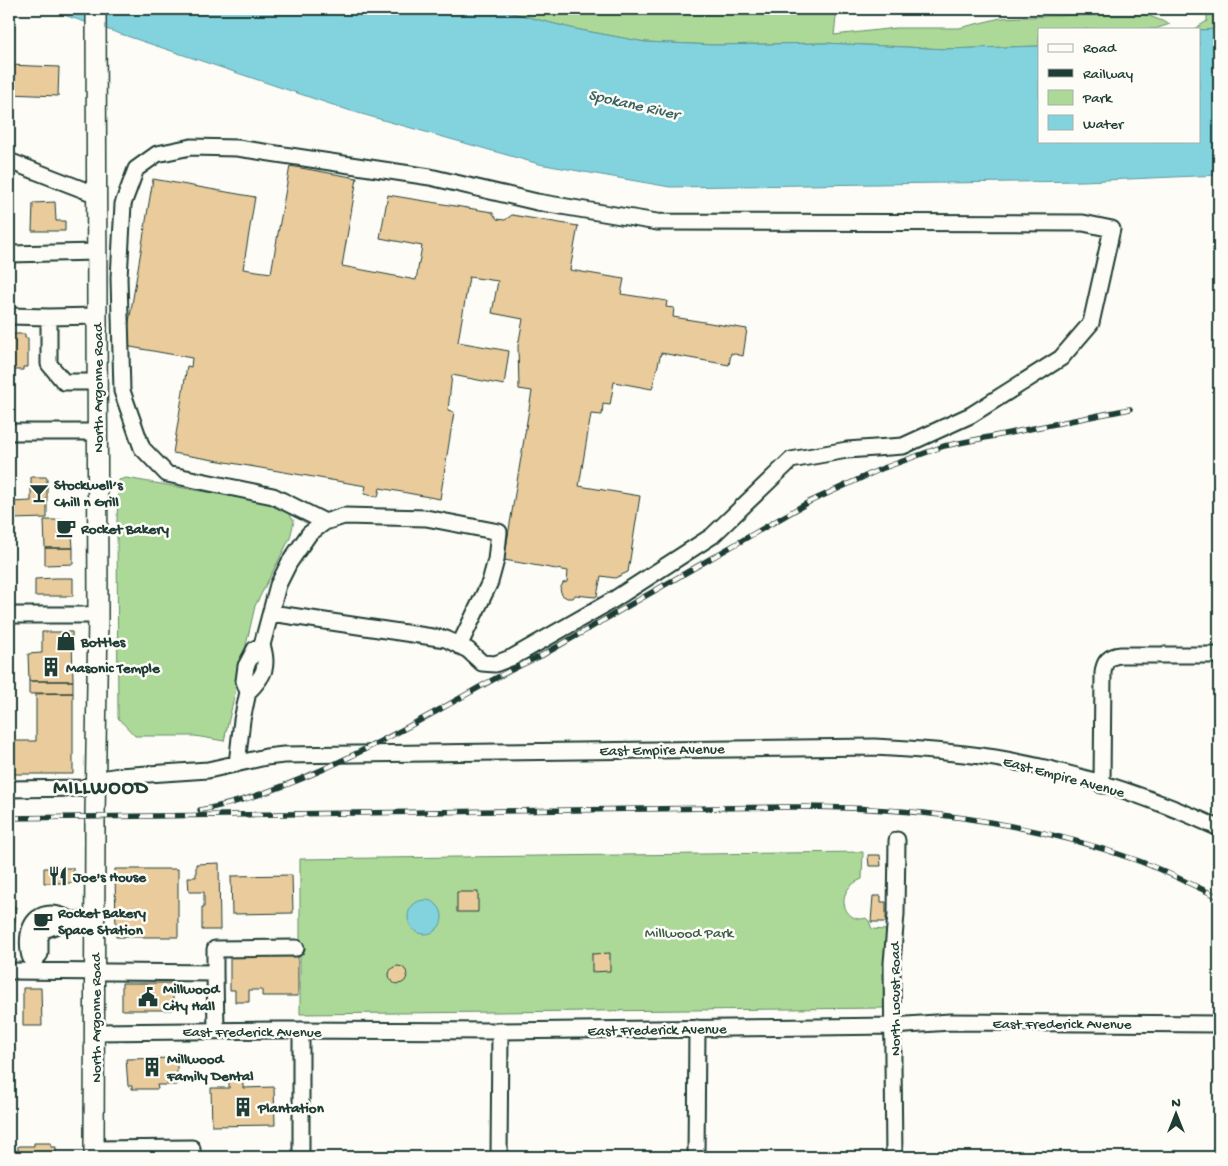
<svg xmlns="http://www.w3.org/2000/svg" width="1228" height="1166" viewBox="0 0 1228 1166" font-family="'Gochi Hand',sans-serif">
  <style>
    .green { fill: #acd998; stroke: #668b66 }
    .water { fill: #83d3de; stroke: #5b979a }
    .building { fill: #e9cb9c; stroke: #1f3d34 }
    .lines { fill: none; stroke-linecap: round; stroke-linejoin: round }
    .minor-casing { stroke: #1f3d34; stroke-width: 19 }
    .major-casing { stroke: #1f3d34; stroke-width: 22 }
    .minor { stroke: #fdfcf7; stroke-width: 15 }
    .major { stroke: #fdfcf7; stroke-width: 19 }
    .rail-casing { stroke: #1f3d34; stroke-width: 5.5 }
    .rail { stroke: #fdfcf7; stroke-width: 4; stroke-dasharray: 11; stroke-linecap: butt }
    .labels { text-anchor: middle; stroke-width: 5; stroke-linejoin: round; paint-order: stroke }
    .street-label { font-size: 15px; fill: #1f3d34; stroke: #fdfcf7 }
    .poi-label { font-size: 15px; font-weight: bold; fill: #1f3d34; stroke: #fdfcf7; text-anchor: start }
    .park-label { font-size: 15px; fill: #3b5c48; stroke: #fdfcf7 }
    .water-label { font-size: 16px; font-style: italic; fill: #38625e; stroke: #fdfcf7 }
    .district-label { font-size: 20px; font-weight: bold; letter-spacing: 1px; fill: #1f3d34; stroke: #fdfcf7 }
  </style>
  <rect width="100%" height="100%" fill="#fdfcf7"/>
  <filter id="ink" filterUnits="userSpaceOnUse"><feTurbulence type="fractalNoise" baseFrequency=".02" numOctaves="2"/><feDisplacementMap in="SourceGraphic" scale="10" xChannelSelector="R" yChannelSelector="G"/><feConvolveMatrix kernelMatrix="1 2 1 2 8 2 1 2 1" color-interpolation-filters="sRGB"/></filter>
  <g filter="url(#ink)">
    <path class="green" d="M496 9H837L834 35 896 28H959L1001 18 1076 15H1147L1170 24 1155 29H1039V46L946 49 824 43 715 45 645 42 575 29Z
      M1207 9H1219V29L1199 30V29H1194L1207 21Z
      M126 478 282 505 294 521 290 538 255 606 224 741 195 736H135L118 718 117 520 119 480Z
      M863 852 862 879C831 891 845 925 866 918L869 921 872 929 887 930 884 1008 300 1014V859Z"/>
    <path class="water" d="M46 9H496L575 29 645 42 715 45 824 43 946 49 1039 46V141H1199V30L1219 29V175L1083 181 670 187 539 164 351 111Z
      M408 917a17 17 0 1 1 34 0a17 17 0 1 1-34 0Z"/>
    <path class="building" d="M9 65 59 67 58 96 9 94Z
      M290 166 357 178 342 266 416 280 422 246 380 238 388 195 492 212 497 219 505 220 512 215 578 226 570 270 624 279 621 294 667 301 666 307 674 308 673 317 747 329 743 356 731 353 729 365 661 353 652 389 614 382 610 405 603 404 602 415 591 414 579 486 640 496 628 572 615 578 601 576 597 596 595 597 575 595 573 598H567L562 595 560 589 563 583 567 582 568 571 504 560 532 391 519 389 518 346 523 319 492 313 498 281 469 277 458 342 509 351 504 385 452 375 448 410 454 412 440 499 380 488 378 497 364 494 366 486 173 453 187 366 191 367 192 358 125 346 153 179 255 197 243 269 271 273Z
      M55 202 56 221H65V231H32L33 203Z
      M9 334H25V338H28V367H23V370H9Z
      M9 374H10V416H9Z
      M31 477H47V518L12 519 11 502 31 501Z
      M44 520H71L73 548H45Z
      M45 548H73V564L45 565Z
      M55 578H73V596H35V579Z
      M42 632H72L73 681H29L28 654 42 653Z
      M29 681H73V693L29 694Z
      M36 693H73V774H9V735H12V741H36Z
      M868 855H880L881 866H869Z
      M219 863 220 930H202V907H204V892H189L188 877H196V864Z
      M44 868H73V883H44Z
      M115 869H178V937H116Z
      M292 875 293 913 232 914 231 876Z
      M457 892H478V912H457Z
      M873 896H881V902H886V922H871Z
      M9 906 16 907 15 922H11Z
      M9 926H12V932H14V950H9Z
      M610 953V971L592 972V954Z
      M230 954H298V996H262V990H249V1002H235V990H230Z
      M389 975a9 9 0 1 1 18 0a9 9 0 1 1-18 0Z
      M122 983H173V1010H122Z
      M23 988H41L42 1026H23Z
      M177 1058V1085H157L158 1089H132V1086H128L126 1059Z
      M229 1081H243V1088L274 1087 275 1125 212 1126 211 1088H229Z
      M34 1143H51V1147H56V1157H18V1146H34Z
      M147 1154H182L185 1157H147Z"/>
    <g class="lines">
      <defs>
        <path id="minor" d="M9 161 97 195
          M9 254 97 252
          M9 316 49 317V364L64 382H97
          M49 317 97 316
          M9 432H98
          M271 613 446 639 468 650 482 663 495 664 513 657 613 600 712 536 791 460 847 450 903 446 971 415 1061 358 1091 323 1112 229 1083 223 657 222 537 202 430 177 237 148 191 147 157 154 136 169 123 204 119 278 122 391 142 448 167 474 273 496 325 522
          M9 615H98
          M262 645 278 585 289 563 309 534 325 522 344 516 426 518 499 532 496 560 490 582 459 646
          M237 764 242 720 248 692 244 681 246 666 255 649 262 645C269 667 264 676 248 692
          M1102 785 1103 673C1104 661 1109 656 1121 655H1219
          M9 789 83 788 107 778 119 776 208 770 266 757 284 755 874 747C914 749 955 752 995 758 1072 771 1149 796 1219 828
          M34 961 40 954V937L44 930 71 920H95
          M9 971 215 973 216 1031
          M34 971C34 960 30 960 29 952 25 921 42 904 71 920
          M215 973V949L296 948
          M301 1030V1157
          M95 1032 282 1030 500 1031 893 1026 950 1022 1219 1024
          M94 1149 192 1148V1157
          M499 1157 500 1031
          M696 1157 697 1028
          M894 1157 892 963 896 914 897 840"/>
        <path id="major" d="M94 1157 95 817 98 615 96 9"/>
      </defs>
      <use href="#minor" class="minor-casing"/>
      <use href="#major" class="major-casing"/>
      <use href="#minor" class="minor"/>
      <use href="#major" class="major"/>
      <defs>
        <path id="rail" d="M200 810C280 796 366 750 437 711 472 692 505 671 541 656L809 502 881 469 944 446 1130 409
          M9 818 784 807C904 806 1022 819 1136 860 1164 870 1192 885 1219 897"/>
      </defs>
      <use href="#rail" class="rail-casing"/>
      <use href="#rail" class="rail"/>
    </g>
  </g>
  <defs>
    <symbol id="bar-bare" viewBox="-9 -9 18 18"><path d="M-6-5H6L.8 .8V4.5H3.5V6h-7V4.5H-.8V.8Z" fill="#1f3d34" stroke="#fdfcf7" stroke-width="2.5" paint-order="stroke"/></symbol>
    <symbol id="cafe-bare" viewBox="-9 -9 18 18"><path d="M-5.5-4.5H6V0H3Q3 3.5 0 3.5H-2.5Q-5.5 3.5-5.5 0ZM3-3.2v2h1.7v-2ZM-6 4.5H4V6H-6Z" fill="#1f3d34" stroke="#fdfcf7" stroke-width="2.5" paint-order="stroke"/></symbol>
    <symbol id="shop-bare" viewBox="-9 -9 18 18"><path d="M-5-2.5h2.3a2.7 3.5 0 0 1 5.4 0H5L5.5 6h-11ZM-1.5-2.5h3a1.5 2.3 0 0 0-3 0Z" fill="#1f3d34" stroke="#fdfcf7" stroke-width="2.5" paint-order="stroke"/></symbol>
    <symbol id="building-bare" viewBox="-9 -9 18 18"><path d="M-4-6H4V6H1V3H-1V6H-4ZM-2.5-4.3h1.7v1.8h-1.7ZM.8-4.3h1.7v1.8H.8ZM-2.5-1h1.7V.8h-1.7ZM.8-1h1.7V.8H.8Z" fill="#1f3d34" stroke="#fdfcf7" stroke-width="2.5" paint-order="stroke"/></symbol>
    <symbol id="restaurant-bare" viewBox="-9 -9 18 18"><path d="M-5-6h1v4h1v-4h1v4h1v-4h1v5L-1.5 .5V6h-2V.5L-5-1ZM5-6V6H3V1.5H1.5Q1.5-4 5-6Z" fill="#1f3d34" stroke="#fdfcf7" stroke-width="2.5" paint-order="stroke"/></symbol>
    <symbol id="civic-bare" viewBox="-9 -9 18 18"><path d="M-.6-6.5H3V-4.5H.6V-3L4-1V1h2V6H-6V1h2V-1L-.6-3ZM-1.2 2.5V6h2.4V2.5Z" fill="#1f3d34" stroke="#fdfcf7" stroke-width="2.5" paint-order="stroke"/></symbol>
  </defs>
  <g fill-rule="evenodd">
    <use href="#bar-bare" x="25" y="479" width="28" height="28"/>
    <use href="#cafe-bare" x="52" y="514" width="28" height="28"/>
    <use href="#shop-bare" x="52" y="627" width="28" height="28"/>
    <use href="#building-bare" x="37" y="653" width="28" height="28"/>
    <use href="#restaurant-bare" x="44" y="862" width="28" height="28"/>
    <use href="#cafe-bare" x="29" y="907" width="28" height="28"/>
    <use href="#civic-bare" x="134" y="983" width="28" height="28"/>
    <use href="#building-bare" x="138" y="1053" width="28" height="28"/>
    <use href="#building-bare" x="229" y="1093" width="28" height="28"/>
  </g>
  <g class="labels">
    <g class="street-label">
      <text transform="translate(97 388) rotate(-90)" y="5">North Argonne Road</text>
      <text transform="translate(662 749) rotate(-1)" y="5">East Empire Avenue</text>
      <text transform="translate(1064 776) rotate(15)" y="5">East Empire Avenue</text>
      <text transform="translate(894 999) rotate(-90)" y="5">North Locust Road</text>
      <text transform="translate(95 1018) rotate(-90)" y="5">North Argonne Road</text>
      <text x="1062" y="1028">East Frederick Avenue</text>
      <text transform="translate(657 1029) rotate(-1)" y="5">East Frederick Avenue</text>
      <text x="252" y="1036">East Frederick Avenue</text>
    </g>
    <g class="poi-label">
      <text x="54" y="489">Stockwell’s<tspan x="54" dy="17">Chill n Grill</tspan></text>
      <text x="81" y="533">Rocket Bakery</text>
      <text x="81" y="646">Bottles</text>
      <text x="66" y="672">Masonic Temple</text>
      <text x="73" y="881">Joe's House</text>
      <text x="58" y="917">Rocket Bakery<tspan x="58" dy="17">Space Station</tspan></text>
      <text x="163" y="993">Millwood<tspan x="163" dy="17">City Hall</tspan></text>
      <text x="167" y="1063">Millwood<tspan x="167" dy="17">Family Dental</tspan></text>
      <text x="258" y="1112">Plantation</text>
    </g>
    <g class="park-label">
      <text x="689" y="937">Millwood Park</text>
    </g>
    <g class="water-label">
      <text transform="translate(634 103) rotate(13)" y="6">Spokane River</text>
    </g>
    <g class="district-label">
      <text x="101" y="793">MILLWOOD</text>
    </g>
  </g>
  <rect width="1228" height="1166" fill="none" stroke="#fdfcf7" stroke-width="30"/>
  <rect x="15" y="15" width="1198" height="1136" fill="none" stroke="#1f3d34" stroke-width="2" filter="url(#ink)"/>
  <rect x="1038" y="28" width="162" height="115" fill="#fdfcf7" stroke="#a4b0a9"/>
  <rect x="1048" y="44" width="25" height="8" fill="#fdfcf7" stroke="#a4b0a9"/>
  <text x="1083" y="52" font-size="15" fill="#1f3d34">Road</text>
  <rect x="1048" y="69" width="25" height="8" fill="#1f3d34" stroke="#a4b0a9"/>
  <text x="1083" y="78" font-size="15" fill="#1f3d34">Railway</text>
  <rect x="1048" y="90" width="25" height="15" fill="#acd998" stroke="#a4b0a9"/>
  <text x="1083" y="102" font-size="15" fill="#1f3d34">Park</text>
  <rect x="1048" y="115" width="25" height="15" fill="#83d3de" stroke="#a4b0a9"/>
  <text x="1083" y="128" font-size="15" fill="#1f3d34">Water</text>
  <g transform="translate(1176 1114)" stroke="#fdfcf7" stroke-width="4" paint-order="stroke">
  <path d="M0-4L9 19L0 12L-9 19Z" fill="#1f3d34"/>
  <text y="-8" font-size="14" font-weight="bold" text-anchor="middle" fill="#1f3d34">N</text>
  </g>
</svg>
